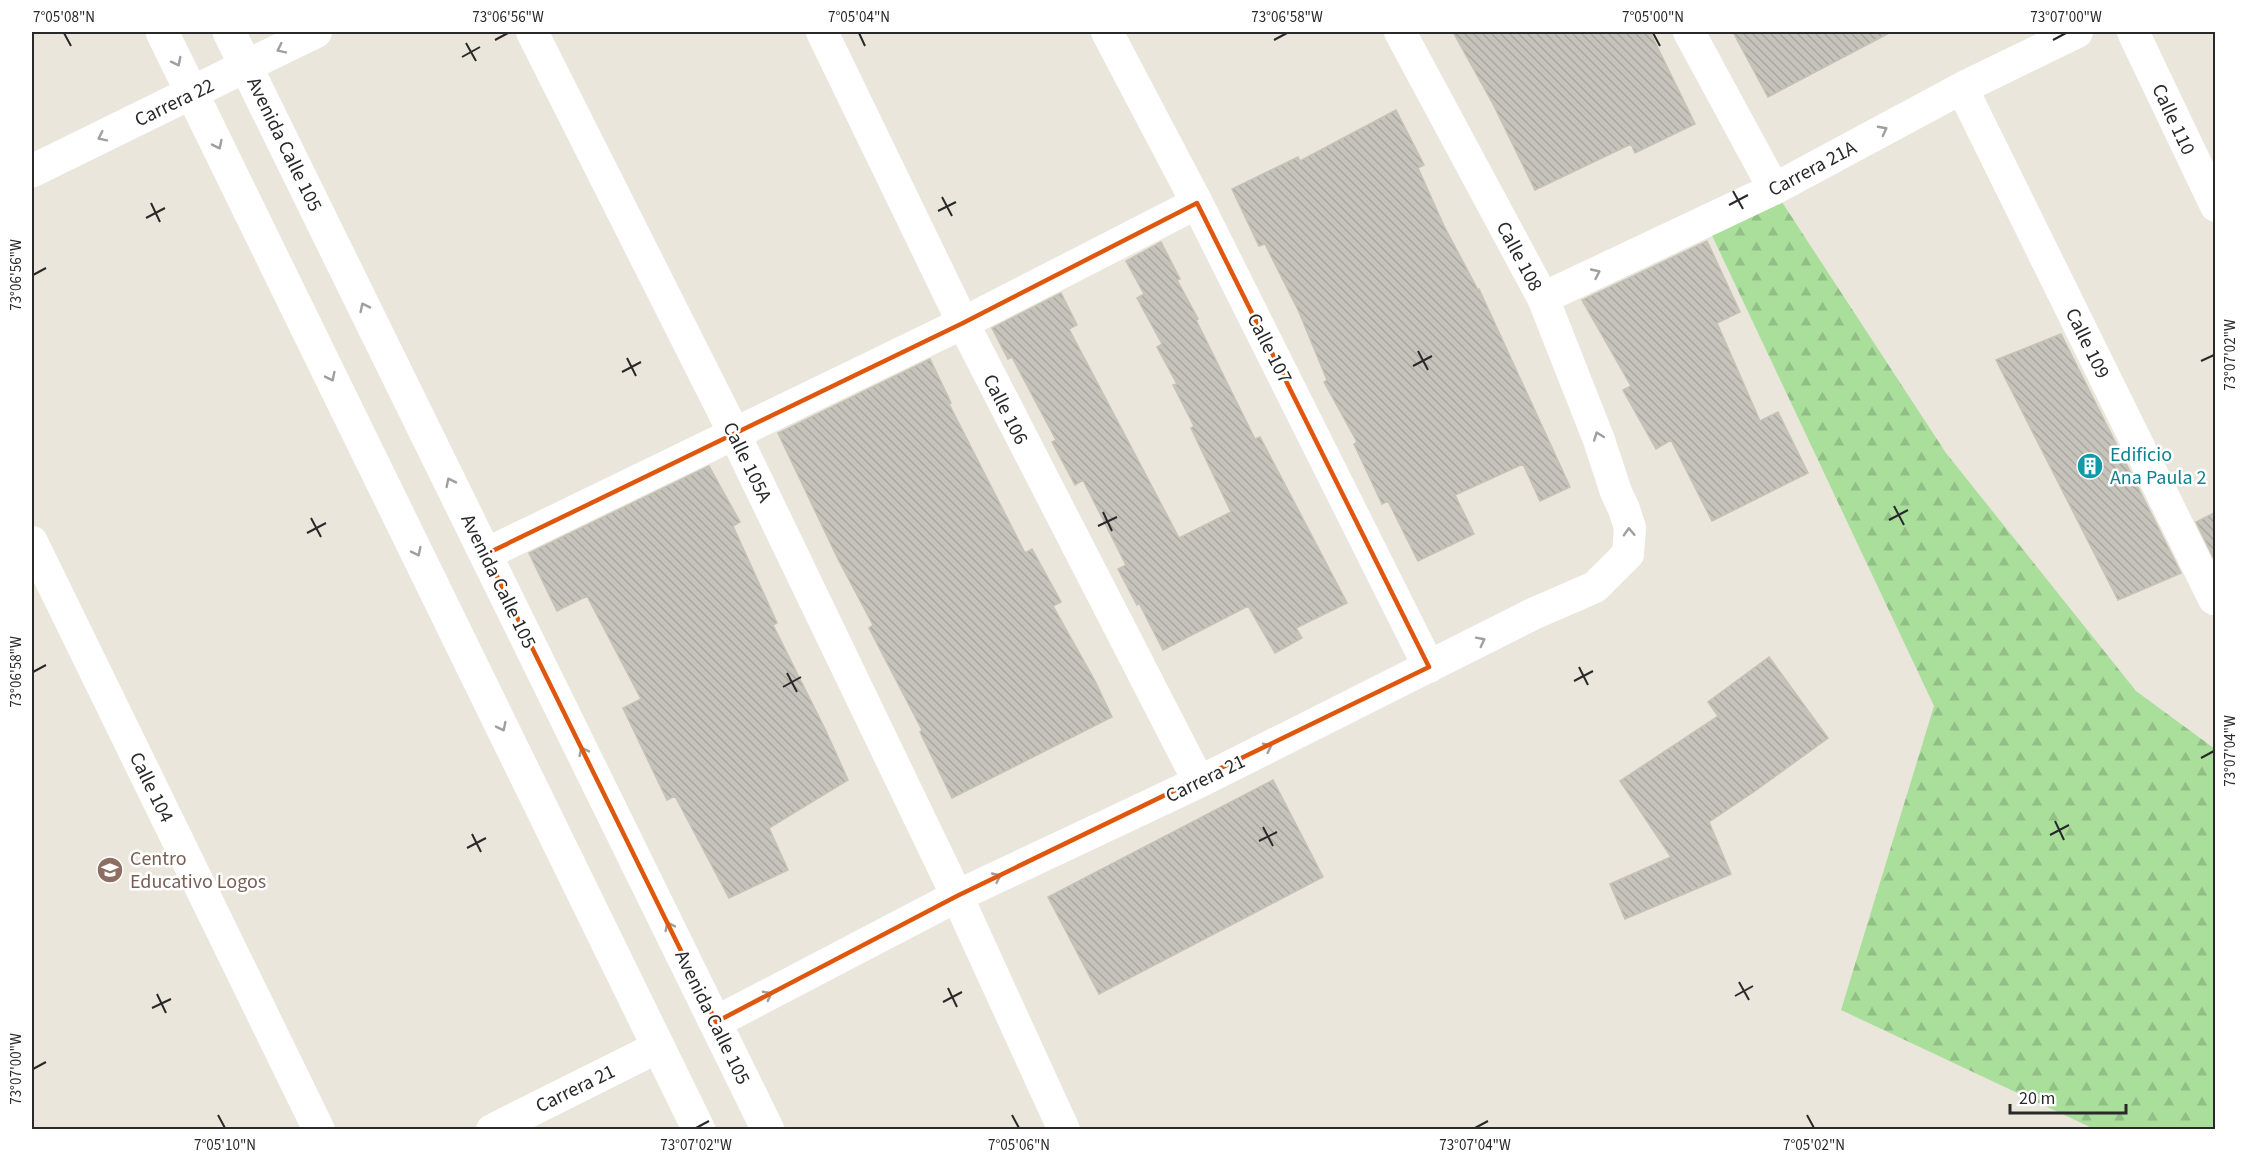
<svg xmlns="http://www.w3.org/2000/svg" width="2247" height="1161" viewBox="0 0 2247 1161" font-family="'Source Sans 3',sans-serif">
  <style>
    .forest { fill: url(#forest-firs) }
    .building { fill: url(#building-back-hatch); stroke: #c6c2b6; stroke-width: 1.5 }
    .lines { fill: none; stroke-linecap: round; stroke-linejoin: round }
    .minor { stroke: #fff; stroke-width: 32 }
    .tertiary { stroke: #fff; stroke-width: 33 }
    .secondary { stroke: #fff; stroke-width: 33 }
    .oneway { stroke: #9f9f9f }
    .marked { fill: none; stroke: #de570d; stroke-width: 4.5; stroke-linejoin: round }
    .ticks { fill: none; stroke: #292929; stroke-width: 2 }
    .labels { text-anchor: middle; stroke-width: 5; stroke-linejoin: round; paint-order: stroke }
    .street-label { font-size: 20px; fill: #292929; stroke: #fff }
    .culture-label { font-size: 20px; fill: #0d838f; stroke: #fff; text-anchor: start }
    .education-label { font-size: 20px; fill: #785e54; stroke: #fff; text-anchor: start }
    .neatline { fill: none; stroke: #292929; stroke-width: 2 }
    .ticks-label { font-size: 15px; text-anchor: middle; fill: #292929 }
  </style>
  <defs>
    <pattern id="forest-firs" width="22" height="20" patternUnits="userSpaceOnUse" patternTransform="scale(1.5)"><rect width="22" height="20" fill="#aadf9b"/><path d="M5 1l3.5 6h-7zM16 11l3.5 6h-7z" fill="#92bf86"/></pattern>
    <pattern id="building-back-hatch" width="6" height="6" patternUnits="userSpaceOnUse" patternTransform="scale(1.5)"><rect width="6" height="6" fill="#c6c3bb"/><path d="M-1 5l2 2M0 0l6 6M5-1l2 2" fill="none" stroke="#aaa8a1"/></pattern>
  </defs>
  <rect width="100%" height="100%" fill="#ebe6dc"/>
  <path class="forest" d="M1778 196 1946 453 2136 691 2215 749V1129H2094L1841 1010 1934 706 1700 210Z"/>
  <path class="building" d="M1453 32H1650L1695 124 1635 153 1631 144 1535 190 1493 104Z
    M1733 32H1891L1768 97Z
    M1396 110 1424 165 1418 168 1444 226 1478 290 1479 289 1570 487 1540 501 1523 464 1455 495 1474 534 1418 561 1388 501 1382 504 1354 444 1357 442 1324 382 1327 380 1299 312 1265 244 1259 246 1232 189 1298 157 1300 161Z
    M1707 241 1740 312 1717 323 1760 421 1778 412 1808 473 1712 521 1671 440 1656 449 1623 390 1631 386 1582 300Z
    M1161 242 1180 279 1177 280 1198 319 1196 320 1255 439 1260 437 1347 603 1296 628 1302 638 1275 653 1248 606 1163 650 1139 603 1137 605 1118 569 1126 565 1083 480 1075 485 1052 442 1056 440 1012 357 1008 359 992 328 1061 293 1077 325 1069 329 1179 538 1231 512 1191 428 1194 426 1173 385 1177 384 1157 347 1162 344 1137 298 1144 294 1126 261Z
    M2061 334 2181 573 2118 600 1996 360Z
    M930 359 951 403 949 404 1025 553 1032 549 1061 602 1053 606 1095 681 1112 717 952 798 920 732 922 730 869 628 873 625 838 559 778 433Z
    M709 466 740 522 733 526 777 623 773 625 825 729 848 780 769 828 788 870 729 898 675 796 667 800 623 708 641 699 587 596 557 611 529 553Z
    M2216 512V559H2214L2196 522Z
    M1769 657 1828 738 1755 791 1709 822 1731 874 1625 919 1610 884 1671 857 1620 781 1718 716 1708 702Z
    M1273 780 1323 877 1099 994 1048 897Z"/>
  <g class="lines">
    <path class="minor" d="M532 32 734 433 957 896 1064 1130
      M822 32 963 323 1199 782
      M1107 32 1197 203 1429 667
      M1689 32 1774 189
      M2133 32 2216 206
      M246 66 316 32
      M1962 88 2214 599
      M1543 298 1774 189 1962 88 2077 32
      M32 542 319 1130
      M486 554 963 323 1197 203
      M716 1022 957 896 1199 782 1535 613 1595 587 1628 554 1630 528 1624 509 1616 492 1599 440 1543 298 1400 32
      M492 1130 658 1047"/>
    <path class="tertiary" d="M32 171 246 66"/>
    <path class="secondary" d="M162 32 699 1130
      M229 32 768 1130"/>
  </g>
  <defs><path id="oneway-chevron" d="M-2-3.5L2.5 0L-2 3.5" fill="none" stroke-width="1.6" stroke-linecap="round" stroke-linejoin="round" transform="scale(1.5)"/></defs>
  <g class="oneway">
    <use href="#oneway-chevron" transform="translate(281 49) rotate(154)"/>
    <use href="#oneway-chevron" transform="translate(177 62) rotate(63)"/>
    <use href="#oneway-chevron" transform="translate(1883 130) rotate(-28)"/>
    <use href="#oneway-chevron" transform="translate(102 137) rotate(154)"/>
    <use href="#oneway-chevron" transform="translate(218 145) rotate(64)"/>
    <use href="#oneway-chevron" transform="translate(1596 273) rotate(-25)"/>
    <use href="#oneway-chevron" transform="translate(364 307) rotate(-116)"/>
    <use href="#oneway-chevron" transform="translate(331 377) rotate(64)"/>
    <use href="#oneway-chevron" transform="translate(1598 436) rotate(-110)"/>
    <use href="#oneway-chevron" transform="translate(450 482) rotate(-116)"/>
    <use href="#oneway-chevron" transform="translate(1629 532) rotate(-92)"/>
    <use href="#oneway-chevron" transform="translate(417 552) rotate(64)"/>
    <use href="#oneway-chevron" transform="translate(1481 641) rotate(-27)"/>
    <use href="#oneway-chevron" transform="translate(502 727) rotate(64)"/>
    <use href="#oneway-chevron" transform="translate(1268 747) rotate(-26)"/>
    <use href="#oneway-chevron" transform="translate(583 751) rotate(-116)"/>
    <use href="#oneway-chevron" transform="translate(997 877) rotate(-25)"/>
    <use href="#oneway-chevron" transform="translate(669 926) rotate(-116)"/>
    <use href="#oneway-chevron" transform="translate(768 995) rotate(-28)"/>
  </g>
  <path class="marked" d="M1197 203 1429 667 957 896 716 1022 486 554 963 323Z"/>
  <path class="ticks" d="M64 33 71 46M859 33 865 46M1653 33 1660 46M495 40 508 33M1274 40 1287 33M2053 40 2066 33M466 43 476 61M462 57 480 47M1733 191 1743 209M942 197 952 216M151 203 160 222M1729 205 1748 195M938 211 956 202M146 218 165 208M33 275 46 268M1418 351 1428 370M627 358 636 376M2201 361 2214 355M1413 366 1432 356M622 372 641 362M1894 506 1904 525M1103 512 1112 531M311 518 321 537M1889 520 1908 510M1098 526 1117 517M307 533 326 523M1579 667 1588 685M33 672 46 665M787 673 797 692M1574 681 1593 671M783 687 801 677M2201 758 2214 751M2055 821 2064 840M1263 827 1273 846M472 834 481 852M2050 835 2069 825M1259 841 1277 832M467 848 486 838M1739 982 1749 1000M948 988 957 1007M157 994 166 1013M1735 996 1753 986M943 1002 962 992M152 1008 171 999M33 1069 46 1062M218 1115 225 1128M1012 1115 1019 1128M1807 1115 1814 1128M696 1128 709 1121M1475 1128 1488 1121"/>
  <defs>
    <symbol id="building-disc" viewBox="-11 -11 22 22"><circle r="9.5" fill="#0f9aa8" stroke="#fff"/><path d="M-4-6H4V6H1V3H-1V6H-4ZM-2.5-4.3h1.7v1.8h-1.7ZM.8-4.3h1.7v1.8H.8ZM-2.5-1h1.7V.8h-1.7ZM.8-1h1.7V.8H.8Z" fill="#fff"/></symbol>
    <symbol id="school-disc" viewBox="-11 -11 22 22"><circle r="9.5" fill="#8d6e63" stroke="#fff"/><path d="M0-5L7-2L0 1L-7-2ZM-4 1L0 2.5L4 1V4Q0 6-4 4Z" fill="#fff"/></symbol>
  </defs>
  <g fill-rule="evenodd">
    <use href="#building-disc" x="2075" y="451" width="30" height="30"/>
    <use href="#school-disc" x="95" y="855" width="30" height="30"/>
  </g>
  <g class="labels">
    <g class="street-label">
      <text transform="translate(174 102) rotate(-26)" y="7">Carrera 22</text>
      <text transform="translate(2174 119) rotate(65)" y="7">Calle 110</text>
      <text transform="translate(285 144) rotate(64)" y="7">Avenida Calle 105</text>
      <text transform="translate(1812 168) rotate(-28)" y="7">Carrera 21A</text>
      <text transform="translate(1520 256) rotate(62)" y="7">Calle 108</text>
      <text transform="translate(2088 343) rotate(64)" y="7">Calle 109</text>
      <text transform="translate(1270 348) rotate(63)" y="7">Calle 107</text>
      <text transform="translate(1006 409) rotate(63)" y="7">Calle 106</text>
      <text transform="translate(748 462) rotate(64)" y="7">Calle 105A</text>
      <text transform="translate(499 581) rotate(64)" y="7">Avenida Calle 105</text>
      <text transform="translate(1205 778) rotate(-26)" y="7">Carrera 21</text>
      <text transform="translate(152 787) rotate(64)" y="7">Calle 104</text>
      <text transform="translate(713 1017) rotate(64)" y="7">Avenida Calle 105</text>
      <text transform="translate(575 1088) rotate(-26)" y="7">Carrera 21</text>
    </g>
    <g class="culture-label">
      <text x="2110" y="461">Edificio<tspan x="2110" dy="23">Ana Paula 2</tspan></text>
    </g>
    <g class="education-label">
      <text x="130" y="865">Centro<tspan x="130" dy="23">Educativo Logos</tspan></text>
    </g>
  </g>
  <rect width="2247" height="1161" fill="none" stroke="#ffffff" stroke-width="66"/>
  <path d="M2010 1104v9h116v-9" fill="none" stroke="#292929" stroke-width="3"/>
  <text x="2019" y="1104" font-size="18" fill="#292929" stroke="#ffffff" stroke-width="4.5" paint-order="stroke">20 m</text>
  <rect x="33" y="33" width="2181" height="1095" class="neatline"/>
  <g class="ticks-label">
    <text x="64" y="22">7°05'08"N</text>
    <text x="508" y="22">73°06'56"W</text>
    <text x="859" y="22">7°05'04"N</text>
    <text x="1287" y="22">73°06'58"W</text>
    <text x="1653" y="22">7°05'00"N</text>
    <text x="2066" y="22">73°07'00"W</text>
    <text transform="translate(16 275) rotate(-90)" y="5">73°06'56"W</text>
    <text transform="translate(2230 355) rotate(-90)" y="5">73°07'02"W</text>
    <text transform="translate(16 672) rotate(-90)" y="5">73°06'58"W</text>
    <text transform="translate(2230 751) rotate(-90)" y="5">73°07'04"W</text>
    <text transform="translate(16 1069) rotate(-90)" y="5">73°07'00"W</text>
    <text x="225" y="1150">7°05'10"N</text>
    <text x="696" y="1150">73°07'02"W</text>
    <text x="1019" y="1150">7°05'06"N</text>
    <text x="1475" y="1150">73°07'04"W</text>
    <text x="1814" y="1150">7°05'02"N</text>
  </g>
</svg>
